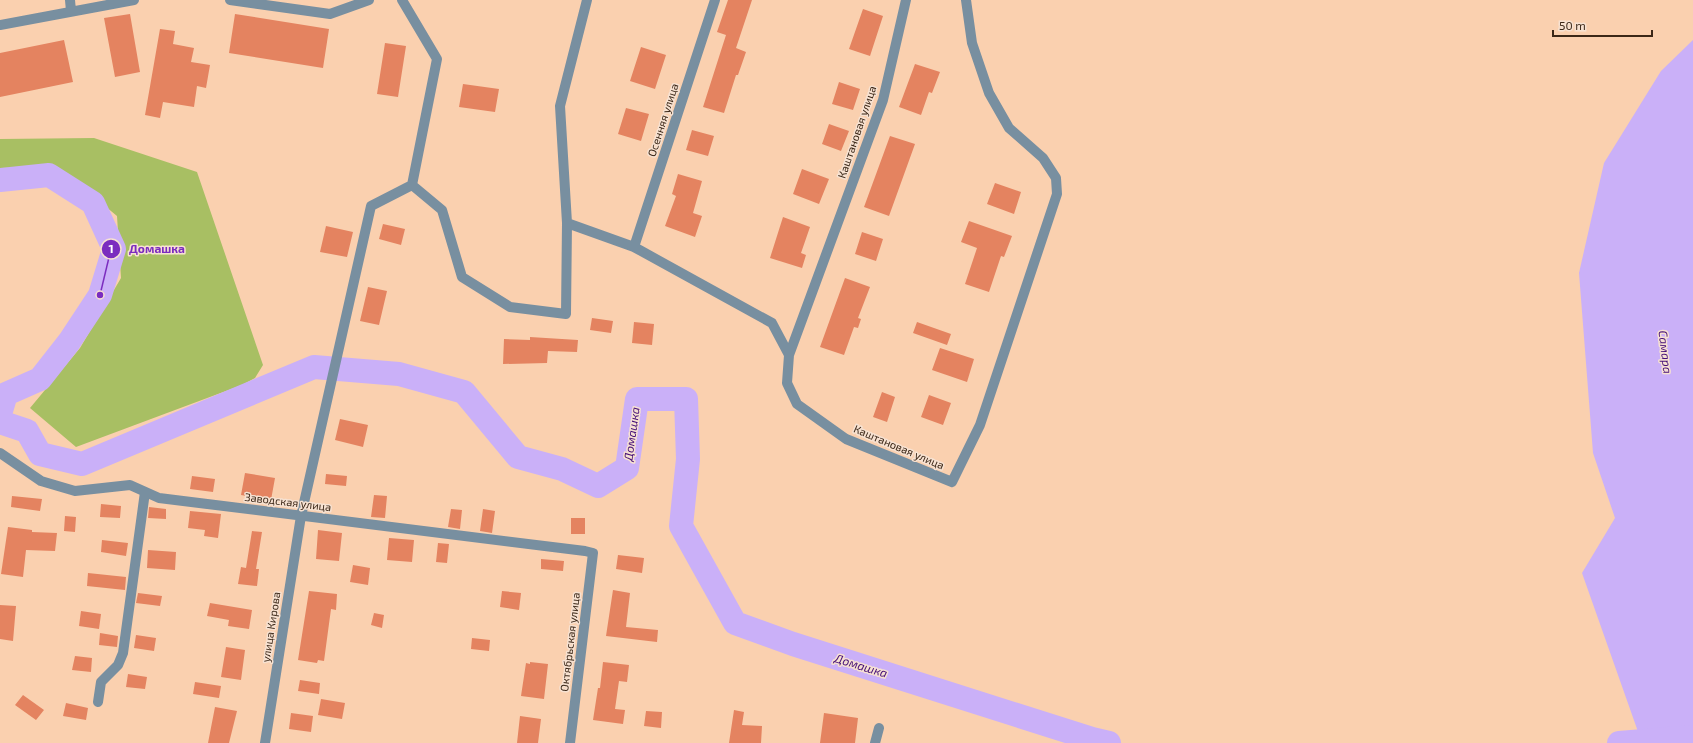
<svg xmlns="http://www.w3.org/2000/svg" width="1693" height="743" viewBox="0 0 1693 743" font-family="'Exo 2',sans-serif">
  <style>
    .green { fill: #a8bf63 }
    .water { fill: #cab0f8 }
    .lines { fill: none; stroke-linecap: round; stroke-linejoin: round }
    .river { stroke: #cab0f8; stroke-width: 24 }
    .building { fill: #e48360 }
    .minor { stroke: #788fa0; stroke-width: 10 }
    .labels { text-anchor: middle; stroke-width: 3; stroke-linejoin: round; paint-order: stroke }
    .street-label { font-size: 11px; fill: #3b2717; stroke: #f7e2d2 }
    .water-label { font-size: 12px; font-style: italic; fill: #440d77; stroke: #f7e2d2 }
    .leader { fill: none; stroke: #7b2cbf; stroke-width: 1.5 }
    .callout-dot { fill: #7b2cbf; stroke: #f7e2d2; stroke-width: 1.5 }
    .mark-label { font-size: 12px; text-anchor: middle; font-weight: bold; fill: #fff }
    .callout-label { font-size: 12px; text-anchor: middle; font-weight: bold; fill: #7b2cbf; stroke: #f7e2d2; stroke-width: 3; stroke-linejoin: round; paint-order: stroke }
  </style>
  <rect width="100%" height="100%" fill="#fad0af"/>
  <path class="green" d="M94 138 197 172 263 365 255 378 242 385 76 447 30 408 80 348 121 278 117 216 58 167 0 168V139Z"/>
  <path class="water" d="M1693 40V743H1642L1582 573 1615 518 1593 453 1579 273 1604 163 1661 71Z"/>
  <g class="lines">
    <path class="river" d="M0 180 49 175 93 203 114 249 100 295 69 342 40 379 6 394 0 414
      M0 422 27 431 40 454 82 464 314 367 399 374 464 392 518 457 562 469 598 486 627 468 637 399H686L688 459 681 526 735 623 793 644 1092 739 1109 743
      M1619 743 1693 737"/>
  </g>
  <path class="building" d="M728 0H752L736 48 746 52 738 75H736L724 113 703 107 726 35 717 32Z
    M863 9 883 16 870 56 849 49Z
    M130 14 140 72 115 77 104 18Z
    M235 14 329 29 323 68 229 53Z
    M160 29 175 31 173 44 194 48 191 62 210 65 206 88 197 86 194 107 163 102 160 118 145 115Z
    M64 40 73 82 0 97V53Z
    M385 43 406 46 398 97 377 94Z
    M641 47 666 55 655 89 630 81Z
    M915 64 940 72 932 93 929 92 921 115 899 107Z
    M839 82 860 89 853 110 832 104Z
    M463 84 499 89 495 112 459 107Z
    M626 108 649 114 641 141 618 134Z
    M829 124 849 131 841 151 822 144Z
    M692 130 714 136 708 156 686 150Z
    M890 136 915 144 889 216 864 207Z
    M802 169 829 179 819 204 793 194Z
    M678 174 702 181 693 213 702 216 695 237 665 226 676 196 672 194Z
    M995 183 1021 192 1014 214 987 204Z
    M783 217 810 227 801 253 806 255 802 268 770 258Z
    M969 221 1012 236 1004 257 1001 256 989 292 965 284 977 248 961 242Z
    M383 224 405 229 401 245 379 239Z
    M326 226 353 232 347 257 320 252Z
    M862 232 883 239 876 261 855 254Z
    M845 278 870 287 858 318 861 319 858 328 854 327 844 355 820 347Z
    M368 287 387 291 379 325 360 321Z
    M592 318 613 321 611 333 590 330Z
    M634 322 654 324 652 345 632 343Z
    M917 322 951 334 947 345 913 333Z
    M530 337 578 340 577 352 548 351 547 363 503 364 504 339 530 340Z
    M940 348 974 359 967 382 932 370Z
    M882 392 895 397 887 422 873 417Z
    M929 395 951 403 943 425 921 417Z
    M340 419 368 425 363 447 335 440Z
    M245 473 275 478 271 500 241 495Z
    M326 474 347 476 346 486 325 484Z
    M192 476 215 479 213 492 190 489Z
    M374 495 387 496 385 518 371 517Z
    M12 496 42 499 40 511 11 507Z
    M101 504 121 506 120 518 100 517Z
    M149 507 166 509V519L148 518Z
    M451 509 462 510 460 529 448 527Z
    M483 509 495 511 492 533 480 531Z
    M190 511 221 514 218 538 204 536 205 530 188 528Z
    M65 516 76 517 75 532 64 531Z
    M571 518H585V534H571Z
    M8 527 32 530V532L57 533 55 551 26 550 23 577 1 574Z
    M318 530 342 533 339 561 316 559Z
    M252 531 262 532 256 569H259L257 586 238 584 241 567 246 568Z
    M389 538 414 540 412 562 387 560Z
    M102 540 128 543 126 556 101 552Z
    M438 543 449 544 447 563 436 562Z
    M148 550 176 552 175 570 147 568Z
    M618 555 644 558 642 573 616 569Z
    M541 559 564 561 563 571 541 569Z
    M353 565 370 568 368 585 350 582Z
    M88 573 126 577 125 590 87 586Z
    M613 590 630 593 626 627 658 630 657 642 606 636Z
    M309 591 337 594 336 610 331 609 324 661 318 660 317 663 298 660Z
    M502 591 521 593 519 610 500 607Z
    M138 593 162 596 160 606 136 603Z
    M210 603 252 610 249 629 228 626 229 620 207 616Z
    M0 605 16 606 13 641 0 639Z
    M81 611 101 614 99 629 79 626Z
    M374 613 384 615 382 628 371 625Z
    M100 633 118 636 117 647 99 645Z
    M136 635 156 638 154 651 134 648Z
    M472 638 490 640 489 651 471 649Z
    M226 647 245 650 241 680 221 677Z
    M75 656 92 658 91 672 72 670Z
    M530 662 548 664 544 699 521 696 526 663 530 664Z
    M603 662 629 665 627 682 619 681 615 709 625 710 623 724 593 720 598 688H600Z
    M128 674 147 677 145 689 126 687Z
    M300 680 320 683 319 694 298 691Z
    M195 682 221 686 219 698 193 694Z
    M23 695 44 710 36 720 15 705Z
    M321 699 345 703 342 719 318 715Z
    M66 703 88 708 86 720 63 716Z
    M215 707 237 711 229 743H208Z
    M734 710 744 712 742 725 762 726 761 743H729Z
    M646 711 662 712 661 728 644 726Z
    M291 713 313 716 311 732 289 729Z
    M824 713 858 718 855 743H820Z
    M520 716 541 719 538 743H517Z"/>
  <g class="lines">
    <path class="minor" d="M70 0 71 11
      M230 0 330 14 369 0
      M906 0 883 100 789 355 787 383 797 404 846 439 952 482 980 425 1057 194 1056 178 1043 158 1009 128 989 93 972 43 966 0
      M0 25 134 0
      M412 185 442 210 462 277 510 307 566 314 567 223 560 106 587 0
      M567 223 634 247 772 323 789 355
      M634 247 715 0
      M0 453 41 481 75 491 130 485 159 498 585 551 593 553 570 743
      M98 702 101 682 118 665 123 653 145 492
      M265 743 301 516 371 206 412 185 437 59 402 0
      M875 743 879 728"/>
  </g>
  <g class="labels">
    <g class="street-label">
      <text transform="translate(663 120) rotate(-72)" y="4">Осенняя улица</text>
      <text transform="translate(857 132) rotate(-71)" y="4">Каштановая улица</text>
      <text transform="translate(899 447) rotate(23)" y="4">Каштановая улица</text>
      <text transform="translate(288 502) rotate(7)" y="4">Заводская улица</text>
      <text transform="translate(271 627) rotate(-81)" y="4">улица Кирова</text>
      <text transform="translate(570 642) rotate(-83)" y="4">Октябрьская улица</text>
    </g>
    <g class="water-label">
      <text transform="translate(1665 352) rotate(83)" y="4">Самара</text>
      <text transform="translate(632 434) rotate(-82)" y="4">Домашка</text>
      <text transform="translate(861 666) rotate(17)" y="4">Домашка</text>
    </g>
  </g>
  <path class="leader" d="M100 295L111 249"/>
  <g class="callout-dot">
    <circle cx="100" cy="295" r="4"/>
    <circle cx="111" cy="249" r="10"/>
  </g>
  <g class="mark-label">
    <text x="111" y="253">1</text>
  </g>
  <g class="callout-label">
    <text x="157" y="253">Домашка</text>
  </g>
  <path d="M1553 30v6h99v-6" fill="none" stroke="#3b2717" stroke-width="2"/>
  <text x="1559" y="30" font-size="12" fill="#3b2717" stroke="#f7e2d2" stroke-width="3" paint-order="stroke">50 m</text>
</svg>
